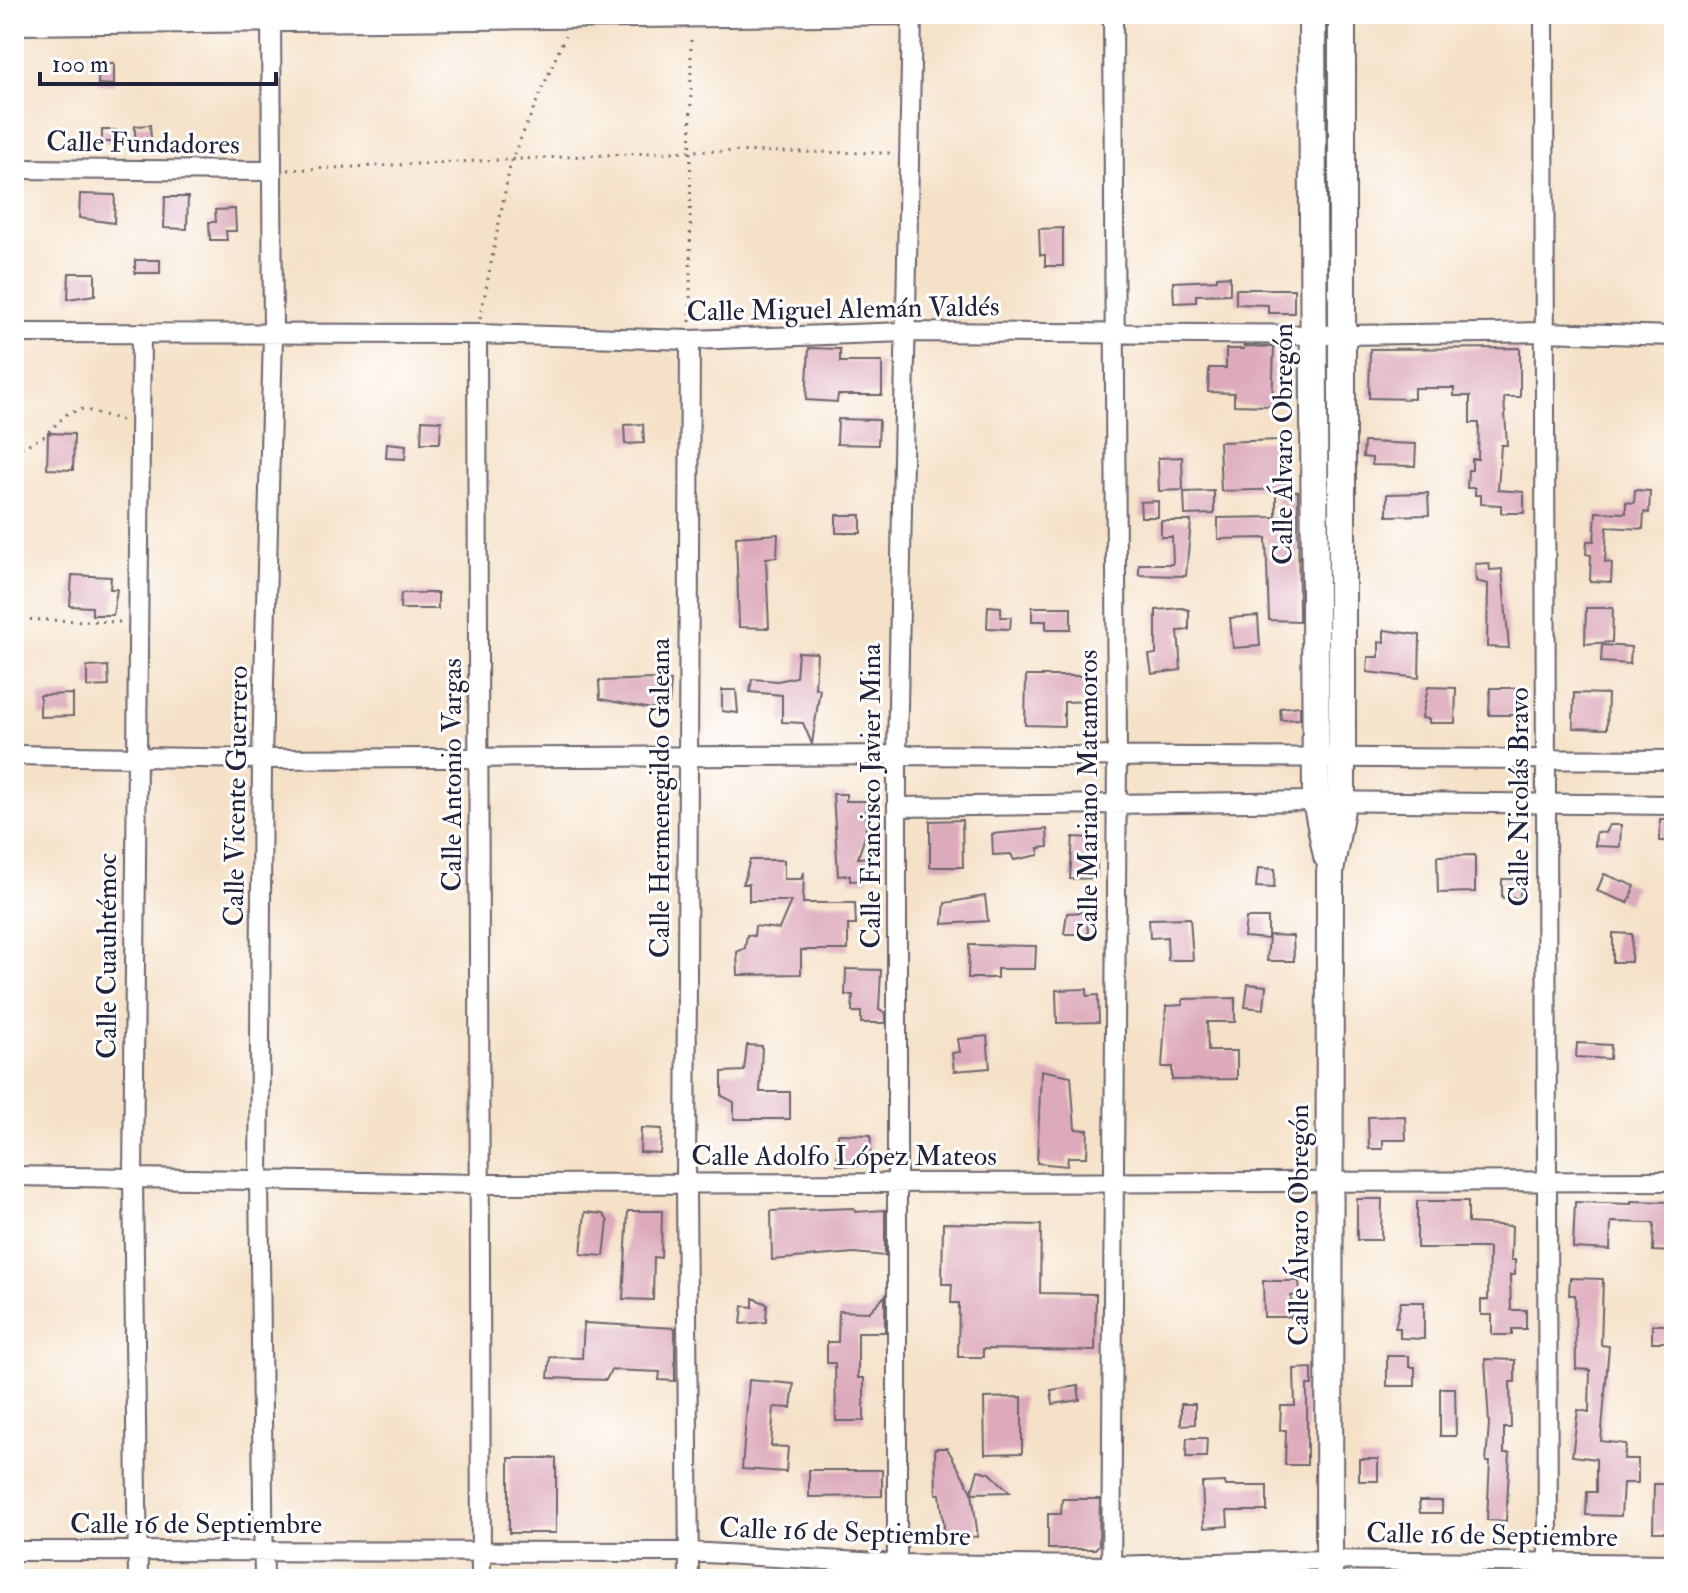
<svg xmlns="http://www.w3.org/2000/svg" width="1688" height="1593" viewBox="0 0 1688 1593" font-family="'IM FELL Double Pica',serif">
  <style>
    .building { fill: #dab }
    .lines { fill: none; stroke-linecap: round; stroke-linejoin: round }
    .street-casing { stroke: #6c656c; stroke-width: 22 }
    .secondary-casing { stroke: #6c656c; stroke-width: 30 }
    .path { stroke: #6c656c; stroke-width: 3; stroke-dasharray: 2 6; stroke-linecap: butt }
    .street { stroke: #fff; stroke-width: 18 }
    .secondary { stroke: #fff; stroke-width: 26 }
    .labels { text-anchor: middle; stroke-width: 6; stroke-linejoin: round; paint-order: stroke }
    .street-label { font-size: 28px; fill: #22223b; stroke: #fff }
  </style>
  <rect width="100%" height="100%" fill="#fff"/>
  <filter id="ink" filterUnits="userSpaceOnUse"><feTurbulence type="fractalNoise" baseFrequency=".0125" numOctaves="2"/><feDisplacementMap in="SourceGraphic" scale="16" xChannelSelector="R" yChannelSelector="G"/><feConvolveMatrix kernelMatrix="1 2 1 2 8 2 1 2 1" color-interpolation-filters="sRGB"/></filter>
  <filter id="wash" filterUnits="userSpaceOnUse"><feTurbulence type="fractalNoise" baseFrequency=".006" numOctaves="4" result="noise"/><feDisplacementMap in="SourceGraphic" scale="32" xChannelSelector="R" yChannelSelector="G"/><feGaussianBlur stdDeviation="1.8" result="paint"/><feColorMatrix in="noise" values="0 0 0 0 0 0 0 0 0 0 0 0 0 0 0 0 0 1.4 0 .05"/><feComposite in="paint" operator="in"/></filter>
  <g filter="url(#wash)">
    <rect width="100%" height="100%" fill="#f5e1c8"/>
    <g id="blocks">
      <path class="building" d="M99 63H114V85L98 84Z
        M150 125 151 140H135V126Z
        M102 130H116V142H102Z
        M80 194 115 195 114 223 79 218Z
        M165 197H188L187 229 164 228Z
        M235 209 236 231H226L227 240H210L209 222H216L215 210Z
        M1063 228V266H1045V255H1040L1039 229Z
        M135 260H160V273H135Z
        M69 273H95V295L68 299Z
        M1230 276V294L1196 295V302L1174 303 1173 282 1217 280V277Z
        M1236 289H1294V313H1268V305L1236 304Z
        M1244 346 1274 347 1272 406 1234 405V393L1208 392 1209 368H1226V349H1244Z
        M809 348 840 349V362H882V395H838L837 402 806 400Z
        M1520 348V397H1504L1507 445H1501L1498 490 1524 492V513H1501V505L1481 504V495H1475V488H1467L1468 470H1472V459H1478L1479 423H1470V396H1454V388H1414V399L1369 398 1370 349Z
        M838 419 879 420 878 445 837 444Z
        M422 420 441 421 440 443H421Z
        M643 424 644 443 625 444 624 425Z
        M48 433 74 434 73 470 47 469Z
        M1281 440 1286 489 1221 491 1219 442Z
        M1364 442 1416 444 1415 466 1372 465V458L1363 457Z
        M387 443 406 445 405 459 386 458Z
        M1182 457 1183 490 1159 491 1158 458Z
        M1635 490 1650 491 1649 513 1644 512 1643 529 1607 527 1605 562 1612 563 1611 582 1590 581 1591 555 1586 554 1587 541H1594L1596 512 1626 513V502L1634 503Z
        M1214 491V514L1185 515 1184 492Z
        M1298 491 1299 621 1269 620 1266 538 1218 539V518L1276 517V492Z
        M1428 493 1429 515 1387 516V494Z
        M1158 501V517H1141L1140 502Z
        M836 515H861V533H836Z
        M1161 521H1191L1186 576 1139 575V564H1173L1172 537H1161Z
        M778 534 777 557 766 558 769 628 739 627 736 537Z
        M1489 563 1490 570 1502 569 1509 648 1487 647 1488 584 1476 581 1475 564Z
        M72 575 111 577 110 589H117L113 615H92V607L70 606Z
        M401 593H438V609H400Z
        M988 606 1001 607V617H1011L1010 629 987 628Z
        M1032 607H1071V629H1046V621H1032Z
        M1182 608 1189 610V630L1178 631 1181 670 1152 674 1149 655 1156 654V610Z
        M1586 608H1613L1612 642 1585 644Z
        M1258 616 1260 646 1233 648 1230 618Z
        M1384 630 1420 635 1419 678 1367 672 1368 657H1379V642H1384Z
        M1602 645 1631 647 1630 664 1601 662Z
        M798 652 817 653 815 688 820 689 812 744 803 723 782 722V695L750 692 752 679 778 681 796 677Z
        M108 666 109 686 87 687V667Z
        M1026 676H1098L1097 701 1064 702V726L1025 725Z
        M653 679 671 681 669 704H661V711L600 699 599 681Z
        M1428 687 1456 688 1455 723H1429V719L1422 718Z
        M1490 688H1516L1515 715H1489Z
        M722 690H736L738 713 722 711Z
        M1574 693 1608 694 1607 729 1573 728Z
        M73 694V716L40 717V695Z
        M1300 706V719L1281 720 1280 708Z
        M833 794H846V801H865L866 833 858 858 868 857 869 880 850 881V875L838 876Z
        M1660 819H1674V841H1660Z
        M962 820 963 867H930V821Z
        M1609 825H1621L1620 847 1595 846 1596 832 1605 833Z
        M1047 829 1048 847 1039 848V855L1014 860 1011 854 993 855 992 834Z
        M1073 837 1090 838 1089 862 1097 861V878L1070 879Z
        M1475 855V892L1438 893 1437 856Z
        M750 860H784V879H801L804 872 803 903H855L856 925H848V950H801V974L738 975 737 952 745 948 747 935 754 936 755 926 779 929 791 901H749V884H743Z
        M1258 868 1275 869 1274 888 1256 887Z
        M1604 874 1635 886 1628 903 1597 891Z
        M1502 879H1521L1520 898H1502Z
        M985 896 988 921 943 924 945 903Z
        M1087 912 1088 934H1064L1067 913Z
        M1190 918 1193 960H1168L1167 937 1150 938 1149 919Z
        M1246 918H1268V939L1244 937Z
        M1613 933 1632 934 1631 962H1613Z
        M1269 935 1293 936 1294 961H1267Z
        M969 945 1036 946 1035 969H997V978H968Z
        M846 969 881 970 879 1010 885 1013V1023H861V1012H852L853 995H845Z
        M1248 984 1266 986 1264 1009 1245 1007Z
        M1087 989V996L1098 995 1099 1022 1057 1023 1056 990Z
        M1235 998V1022H1207L1208 1051H1237V1079L1172 1080V1067H1162L1166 1006 1183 1005V999Z
        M987 1036 990 1068 954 1071 952 1053 960 1052 958 1039Z
        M1577 1043 1611 1045 1610 1059 1576 1057Z
        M747 1045 762 1046 760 1092H790V1119H734V1102L722 1096V1072L744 1071Z
        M1041 1070 1071 1076 1075 1129 1088 1130 1087 1157H1068L1067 1166 1037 1163Z
        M1405 1116 1406 1140H1383V1149H1369L1368 1117Z
        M641 1128 662 1129 660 1153 640 1152Z
        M838 1134 871 1135 870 1166 837 1165Z
        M1357 1199H1382L1381 1240H1357Z
        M1417 1201H1468V1223L1512 1226 1511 1260H1515V1275H1510L1511 1310H1526V1329H1512V1335H1492V1315H1481V1300H1488L1489 1248H1417Z
        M1631 1201 1673 1202 1672 1252 1653 1251 1654 1223 1611 1222 1610 1250 1573 1248 1575 1202 1631 1204Z
        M854 1208 855 1212 885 1210V1256L854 1253 772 1260 771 1211Z
        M628 1211H662L661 1258 654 1257 653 1300 623 1299Z
        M585 1212 603 1214 608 1221 604 1256 581 1254Z
        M943 1223 1041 1225 1040 1293 1096 1294 1095 1351 983 1349V1357H958L959 1303H951L952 1284H942Z
        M1570 1278 1603 1279 1601 1345 1609 1346 1601 1441 1626 1444 1624 1459H1638V1483H1623L1621 1516 1586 1515 1587 1492H1596V1459L1572 1456 1578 1410 1589 1412 1590 1370 1576 1369 1575 1295H1569Z
        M1263 1281H1299L1300 1295 1291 1296 1292 1317H1264Z
        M885 1296V1332H858V1378H864V1421H836L835 1363H827V1342H838L839 1311 869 1312Z
        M753 1298 767 1304 766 1322 741 1324 743 1306 753 1307Z
        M1401 1302H1424V1339L1400 1338V1328H1395Z
        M584 1323 675 1328V1381L659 1380 660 1372 611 1370 606 1380 548 1378 550 1357 582 1358Z
        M1652 1325H1674V1342H1652Z
        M1387 1356H1409V1367H1415V1386H1387Z
        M1485 1359 1515 1360V1382H1510L1511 1428H1504V1453H1510L1506 1521 1487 1520 1490 1462H1486L1489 1424Z
        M1312 1368V1385H1307V1465H1285L1286 1430H1280L1281 1406H1295L1294 1369Z
        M749 1380 794 1384 791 1408 774 1407 771 1446 788 1447 786 1472 742 1469Z
        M1078 1386 1080 1400 1053 1404 1051 1390Z
        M1440 1388H1455L1456 1436H1440Z
        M1022 1397V1453L985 1454 984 1398Z
        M1181 1404H1195V1424L1181 1425Z
        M1187 1438H1207L1206 1457H1186Z
        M935 1448H947L972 1492 978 1470 990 1473 1010 1492 972 1493 978 1537 945 1535 940 1494H936Z
        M509 1458H556V1533H509Z
        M1359 1459H1378V1481H1359Z
        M809 1470H882V1496L809 1497Z
        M1225 1482 1226 1486H1267V1511H1227L1228 1526 1204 1528 1202 1483Z
        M1654 1484H1674V1532H1653Z
        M1062 1499H1100L1099 1545 1095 1549H1048V1514H1061Z
        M1419 1501H1442V1513H1420Z"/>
    </g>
  </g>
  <g filter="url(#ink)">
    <use href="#blocks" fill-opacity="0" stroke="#6c656c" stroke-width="2"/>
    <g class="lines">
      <defs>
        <path id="street" d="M1544 14 1548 1579
          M14 25 912 15
          M14 169 271 171
          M14 333 477 334 690 340 904 332 1342 335 1544 332 1674 336
          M477 334 481 1579
          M14 755 262 759 897 755 1674 760
          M897 807 1316 801 1674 805
          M14 1176 480 1184 1674 1181
          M14 1551 689 1552 896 1564 1111 1566 1329 1560 1674 1564
          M138 1579 133 1178 141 333
          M264 1579 259 1180 262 759 273 335 271 14
          M689 1579 686 1184 690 340
          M897 1579V755L912 14
          M1111 1579 1117 755 1113 14"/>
        <path id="secondary" d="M1312 14 1316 801 1327 856
          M1329 1579 1330 872 1342 803V14"/>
      </defs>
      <use href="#street" class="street-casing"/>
      <use href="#secondary" class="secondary-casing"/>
      <path class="path" d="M288 170 691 151 892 153
        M480 319 511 161 565 36
        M690 322 691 34
        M14 451 43 437 67 414 83 409 124 421
        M14 619 120 622"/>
      <use href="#street" class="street"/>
      <use href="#secondary" class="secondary"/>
    </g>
  </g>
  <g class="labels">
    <g class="street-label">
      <text transform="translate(143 142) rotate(1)" y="10">Calle Fundadores</text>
      <text transform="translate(843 308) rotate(-1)" y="10">Calle Miguel Alemán Valdés</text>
      <text transform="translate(1282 444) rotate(-90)" y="10">Calle Álvaro Obregón</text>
      <text transform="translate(451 775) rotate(-90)" y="10">Calle Antonio Vargas</text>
      <text transform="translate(235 796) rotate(-89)" y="10">Calle Vicente Guerrero</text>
      <text transform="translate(870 796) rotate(-90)" y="10">Calle Francisco Javier Mina</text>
      <text transform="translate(1087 796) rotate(-90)" y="10">Calle Mariano Matamoros</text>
      <text transform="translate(1518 797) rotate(-90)" y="10">Calle Nicolás Bravo</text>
      <text transform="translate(659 798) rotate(-90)" y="10">Calle Hermenegildo Galeana</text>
      <text transform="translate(106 956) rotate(-90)" y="10">Calle Cuauhtémoc</text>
      <text x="844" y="1165">Calle Adolfo López Mateos</text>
      <text transform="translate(1298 1225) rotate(-90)" y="10">Calle Álvaro Obregón</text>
      <text x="196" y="1533">Calle 16 de Septiembre</text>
      <text transform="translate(845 1531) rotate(2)" y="10">Calle 16 de Septiembre</text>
      <text transform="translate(1492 1534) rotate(1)" y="10">Calle 16 de Septiembre</text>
    </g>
  </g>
  <rect width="1688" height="1593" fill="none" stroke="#fff" stroke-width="48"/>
  <path d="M40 72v12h236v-12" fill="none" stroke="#22223b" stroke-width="4"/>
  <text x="52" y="72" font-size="24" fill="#22223b" stroke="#ffffff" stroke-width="6" paint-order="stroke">100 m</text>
</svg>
